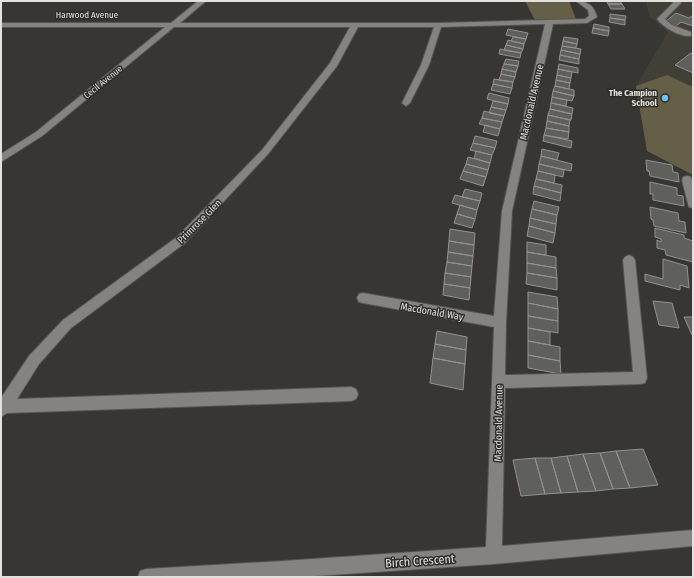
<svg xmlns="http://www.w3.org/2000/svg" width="694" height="578" viewBox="0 0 694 578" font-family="'Fira Sans Condensed',sans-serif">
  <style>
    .built { fill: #413f36 }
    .green { fill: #655f47 }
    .building { fill: #5f5f5b; stroke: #93928e }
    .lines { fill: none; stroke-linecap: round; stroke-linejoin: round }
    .minor-casing { stroke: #555451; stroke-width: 2 }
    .minor { fill: #84837f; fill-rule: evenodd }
    .poi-dot { fill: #72c1f5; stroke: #2d2c28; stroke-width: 1.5 }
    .labels { text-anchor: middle; stroke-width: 3; stroke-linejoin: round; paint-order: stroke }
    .far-street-label { font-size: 9px; fill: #e2e1df; stroke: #2d2c28 }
    .far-poi-label { font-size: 9px; font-weight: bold; fill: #e2e1df; stroke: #2d2c28; text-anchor: end }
    .street-label { font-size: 10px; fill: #e2e1df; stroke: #2d2c28 }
    .near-street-label { font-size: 12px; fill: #e2e1df; stroke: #2d2c28 }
  </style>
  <rect width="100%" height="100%" fill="#373632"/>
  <path class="built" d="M646 1H693V175L647 151 636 86 668 32 649 16Z"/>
  <path class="green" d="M525 1H569L576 19 536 22Z
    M667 75 693 87V175L647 151 636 86Z"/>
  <path class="building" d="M606 1H620L622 4H608Z
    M608 4H622L625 9H611Z
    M676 13 689 18 693 15V26L681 22 676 26 665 22Z
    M610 14 626 16 625 20 610 18Z
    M610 18 625 20V25L609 22Z
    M594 24 609 27V31L593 28Z
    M593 28 609 31 608 36 592 33Z
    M508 29 528 33 526 39 506 35Z
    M513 37 526 39 524 44 511 41Z
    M564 37 578 39 577 44 563 41Z
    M508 40 524 44 523 49 506 45Z
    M563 41 577 44 576 48 562 46Z
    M506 45 523 49 521 53 504 50Z
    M562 46 581 49 580 54 561 50Z
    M500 49 521 53 520 58 499 54Z
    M561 50 580 54 579 59 560 55Z
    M691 53 693 54V73L675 65Z
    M560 55 579 59V64L559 60Z
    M506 59 519 61 518 66 504 64Z
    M504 64 518 66 516 72 502 69Z
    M559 64 578 68V73L558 69Z
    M502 69 516 72 515 77 501 74Z
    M558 69 572 72 571 78 557 75Z
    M501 74 515 77 513 82 499 80Z
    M557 75 571 78 570 83 556 80Z
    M494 79 513 82 512 88 493 84Z
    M556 80 570 83 569 89 555 86Z
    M493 84 512 88 510 94 491 90Z
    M555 86 574 90V96L553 91Z
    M553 91 574 96 572 101 552 97Z
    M489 93 509 98 508 104 487 99Z
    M552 97 567 100 566 106 551 103Z
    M493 101 508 104 506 110 491 107Z
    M551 103 573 108 572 114 550 109Z
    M491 107 506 110 504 116 489 113Z
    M550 109 572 114 571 120 548 115Z
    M484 111 504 116 502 122 482 118Z
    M548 115 570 120 569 126 547 121Z
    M482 118 502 122 500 129 479 124Z
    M547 121 569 126V132L546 128Z
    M485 125 500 129 498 136 483 132Z
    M546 128 569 132 568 139 544 135Z
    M544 135 572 141 571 148 543 141Z
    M475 136 497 141 495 148 473 143Z
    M473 143 495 148 492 155 470 150Z
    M542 149 559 153 557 160 541 156Z
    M476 151 492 155 490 163 474 158Z
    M541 156 572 164 571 171 539 164Z
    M468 157 490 163 488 170 466 164Z
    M646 160 672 165 673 172 678 173 679 182 650 176 649 171H647Z
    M466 164 488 170 486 177 463 171Z
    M539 164 564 170 563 177 538 171Z
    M463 171 486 177 483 186 460 179Z
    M538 171 555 175 554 183 536 179Z
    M536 179 562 185 561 193 534 186Z
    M650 182 677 188V195L683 196 684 206 653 200V194H650Z
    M534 186 561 193 560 201 533 194Z
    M465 189 482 193 480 201 462 197Z
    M455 195 480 201 477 210 452 203Z
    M534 201 559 207 557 215 532 209Z
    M460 205 477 210 475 219 457 214Z
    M650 207 678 213 679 221 685 222 686 233 654 226 653 220 651 219Z
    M532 209 557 215 556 224 530 218Z
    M457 214 475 219 472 228 454 223Z
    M530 218 556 224 555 233 529 226Z
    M529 226 555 233 553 243 527 236Z
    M655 228 684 235V238L693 241V262L666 255 665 250 657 248V240L661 242V239L655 237Z
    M450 229 475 233 474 245 449 241Z
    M449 241 474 245 473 256 448 252Z
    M527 242 546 245V255L527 252Z
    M448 252 473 256 472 266 447 262Z
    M527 252 556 257V268L527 263Z
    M663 259 687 266 689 288 680 285V290L645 281V274L663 279Z
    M447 262 472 266 471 277 445 273Z
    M527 263 556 268 557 278 527 273Z
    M445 273 471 277 470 288 444 284Z
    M527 273 557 278V290L526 284Z
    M444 284 470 288 469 300 443 295Z
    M528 292 557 297 558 309 528 303Z
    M653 301 672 303 679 328 659 325Z
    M528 303 558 309V321L528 316Z
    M528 316 558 321V333L528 328Z
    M684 317H693V335H692Z
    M528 328 550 332V345L528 341Z
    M437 331 467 337 466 350 435 344Z
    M528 341 560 347V361L528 355Z
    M435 344 466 350 465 364 433 358Z
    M528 355 560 361 561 374 528 368Z
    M433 358 465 364 463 390 430 383Z
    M643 449 658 485 630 488 616 451Z
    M616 451 630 488 613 489 600 453Z
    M600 453 613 489 596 491 583 454Z
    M583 454 596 491 578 492 567 456Z
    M567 456 578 492 561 493 551 458Z
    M535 458 545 494 521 496 513 460Z
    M535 458H551L561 493 545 494Z"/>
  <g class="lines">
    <defs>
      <path id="minor" d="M198 1H206L180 23H438L585 19 589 16 588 10 576 1C588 1 594 6 597 17L587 23 553 24 512 211 506 323 505 375 633 372 623 260 625 257 629 255 633 257 635 260 647 378 645 383 640 384 505 388 502 546 693 530V546L494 564 301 577H138L140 571 146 569 283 561 486 547 494 327 363 303 359 302 357 298 359 294 363 293 494 316 502 211 545 24 441 27 429 65 410 103 406 106 402 103 421 65 434 27H358L337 66 268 154 185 243 71 328 39 364 17 399 351 387 356 389 358 394 356 399 351 401 7 413 1 417V398L29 356 63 320 177 237 262 150 330 63 350 27H174L42 136 1 162V154L36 132 165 27H1V23H171Z
        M672 1H680L681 3 665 19 672 25 691 32V36C680 37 664 28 657 19L673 3Z
        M687 176 691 177 693 184V208L689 207 688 204 682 180 683 177Z"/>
    </defs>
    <use href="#minor" class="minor-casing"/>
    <use href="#minor" class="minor"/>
  </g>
  <circle class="poi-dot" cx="665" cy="98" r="4"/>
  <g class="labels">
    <g class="far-street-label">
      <text x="87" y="18">Harwood Avenue</text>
      <text transform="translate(103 82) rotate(-39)" y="3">Cecil Avenue</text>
    </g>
    <g class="far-poi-label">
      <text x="657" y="96">The Campion<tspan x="657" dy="10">School</tspan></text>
    </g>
    <g class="street-label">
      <text transform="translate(531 102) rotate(-77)" y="4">Macdonald Avenue</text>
      <text transform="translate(199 221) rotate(-45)" y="4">Primrose Glen</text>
      <text transform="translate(432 311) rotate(10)" y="4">Macdonald Way</text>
      <text transform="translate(498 423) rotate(-89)" y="4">Macdonald Avenue</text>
    </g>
    <g class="near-street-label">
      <text transform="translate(420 561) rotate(-4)" y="4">Birch Crescent</text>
    </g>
  </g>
  <rect width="694" height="578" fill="none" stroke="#e2e1df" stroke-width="4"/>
</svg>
